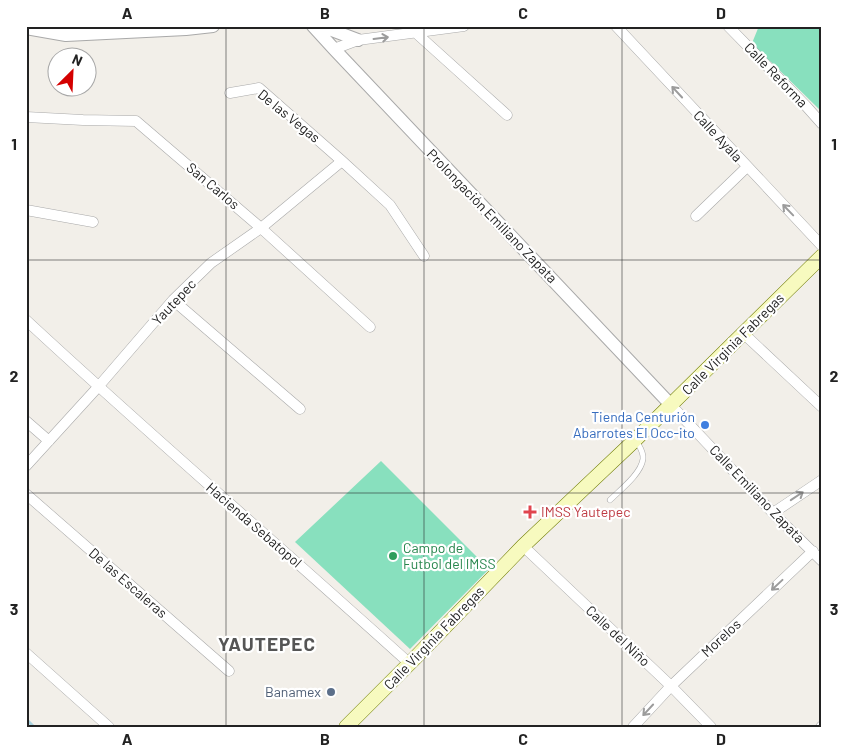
<svg xmlns="http://www.w3.org/2000/svg" width="848" height="753" viewBox="0 0 848 753" font-family="Barlow,sans-serif">
  <style>
    .pitch { fill: #88e0be }
    .lines { fill: none; stroke-linecap: round; stroke-linejoin: round }
    .stream { stroke: #aad3df; stroke-width: 3 }
    .service-casing { stroke: #a9a9a9; stroke-width: 6 }
    .minor-casing { stroke: #a9a9a9; stroke-width: 11 }
    .tertiary-casing { stroke: #a9a9a9; stroke-width: 14 }
    .secondary-casing { stroke: #707d05; stroke-width: 15 }
    .service { stroke: #fff; stroke-width: 5 }
    .minor { stroke: #fff; stroke-width: 10 }
    .tertiary { stroke: #fff; stroke-width: 12 }
    .secondary { stroke: #f7fabf; stroke-width: 14 }
    .oneway { stroke: #9c9c9c }
    .grid { fill: none; stroke: #222; stroke-width: 1; stroke-opacity: 0.55 }
    .shop-dot { fill: #3f7fe0; stroke: #fff; stroke-width: 2 }
    .health-dot { fill: #e0444e; stroke: #fff; stroke-width: 2 }
    .leisure-dot { fill: #2e9e5b; stroke: #fff; stroke-width: 2 }
    .service-dot { fill: #5c6f8a; stroke: #fff; stroke-width: 2 }
    .labels { text-anchor: middle; stroke-width: 4.5; stroke-linejoin: round; paint-order: stroke }
    .street-label { font-size: 14px; fill: #222; stroke: #fff }
    .shop-label { font-size: 14px; fill: #366cbe; stroke: #fff; text-anchor: end }
    .health-label { font-size: 14px; fill: #be3a42; stroke: #fff; text-anchor: start }
    .leisure-label { font-size: 14px; fill: #27864d; stroke: #fff; text-anchor: start }
    .service-label { font-size: 14px; fill: #4e5e75; stroke: #fff; text-anchor: end }
    .district-label { font-size: 19px; font-weight: bold; letter-spacing: 1px; fill: #555; stroke: #fff }
    .neatline { fill: none; stroke: #222; stroke-width: 2 }
    .grid-label { font-size: 16px; text-anchor: middle; font-weight: bold; fill: #222 }
  </style>
  <rect width="100%" height="100%" fill="#f2efe9"/>
  <path class="pitch" d="M759 26H822V112L771 62 750 48Z
    M381 461 489 569 410 649 295 542Z"/>
  <g class="lines">
    <path class="stream" d="M26 719 34 727"/>
    <defs>
      <path id="service" d="M610 500C620 490 641 474 643 459 644 452 639 446 636 440"/>
      <path id="minor" d="M616 26 822 246
        M728 26 806 106 822 124
        M416 33 507 115
        M334 49 358 40 464 26
        M230 93 259 88 342 161 390 205 424 256
        M26 117 83 120 136 121 261 228 370 327
        M26 210 93 222
        M696 216 747 167
        M173 300 300 409
        M26 320C152 437 282 548 409 663
        M743 333 822 407
        M671 405 773 513 822 561
        M26 421 49 441
        M26 466 98 387 173 300 211 263 261 228 342 161
        M26 494 229 671
        M773 513 822 480
        M523 546 671 686 711 727
        M26 653 109 727
        M633 727 671 686 813 551
        M821 727 822 726"/>
      <path id="tertiary" d="M313 26 334 49 671 405
        M321 26 358 40
        M26 28 66 35 186 29 213 26"/>
      <path id="secondary" d="M346 727 415 658 523 546 635 440 822 256"/>
    </defs>
    <use href="#service" class="service-casing"/>
    <use href="#minor" class="minor-casing"/>
    <use href="#tertiary" class="tertiary-casing"/>
    <use href="#secondary" class="secondary-casing"/>
    <use href="#service" class="service"/>
    <use href="#minor" class="minor"/>
    <use href="#tertiary" class="tertiary"/>
    <use href="#secondary" class="secondary"/>
  </g>
  <defs><path id="oneway-shaft" d="M-6 0H5M1.5-3L5.5 0L1.5 3" fill="none" stroke-width="1.6" stroke-linecap="round" stroke-linejoin="round" transform="scale(1.25)"/></defs>
  <g class="oneway">
    <use href="#oneway-shaft" transform="translate(381 38) rotate(-7)"/>
    <use href="#oneway-shaft" transform="translate(677 92) rotate(-133)"/>
    <use href="#oneway-shaft" transform="translate(788 210) rotate(-134)"/>
    <use href="#oneway-shaft" transform="translate(797 496) rotate(-34)"/>
    <use href="#oneway-shaft" transform="translate(777 585) rotate(137)"/>
    <use href="#oneway-shaft" transform="translate(648 710) rotate(133)"/>
  </g>
  <path class="grid" d="M226 26V727M424 26V727M622 26V727M26 260H822M26 493H822"/>
  <circle class="shop-dot" cx="705" cy="425" r="5"/>
  <path class="health-dot" d="M527.5 504.5h5v5h5v5h-5v5h-5v-5h-5v-5h5z"/>
  <circle class="leisure-dot" cx="393" cy="556" r="5"/>
  <circle class="service-dot" cx="331" cy="692" r="5"/>
  <g class="labels">
    <g class="street-label">
      <text transform="translate(776 75) rotate(46)" y="5">Calle Reforma</text>
      <text transform="translate(289 116) rotate(39)" y="5">De las Vegas</text>
      <text transform="translate(718 136) rotate(47)" y="5">Calle Ayala</text>
      <text transform="translate(213 186) rotate(40)" y="5">San Carlos</text>
      <text transform="translate(492 216) rotate(46)" y="5">Prolongación Emiliano Zapata</text>
      <text transform="translate(174 302) rotate(-47)" y="5">Yautepec</text>
      <text transform="translate(733 344) rotate(-45)" y="5">Calle Virginia Fabregas</text>
      <text transform="translate(757 494) rotate(46)" y="5">Calle Emiliano Zapata</text>
      <text transform="translate(254 525) rotate(41)" y="5">Hacienda Sebatopol</text>
      <text transform="translate(128 583) rotate(41)" y="5">De las Escaleras</text>
      <text transform="translate(618 636) rotate(43)" y="5">Calle del Niño</text>
      <text transform="translate(434 638) rotate(-46)" y="5">Calle Virginia Fabregas</text>
      <text transform="translate(721 638) rotate(-43)" y="5">Morelos</text>
    </g>
    <g class="shop-label">
      <text x="695" y="422">Tienda Centurión<tspan x="695" dy="16">Abarrotes El Occ-ito</tspan></text>
    </g>
    <g class="health-label">
      <text x="541" y="517">IMSS Yautepec</text>
    </g>
    <g class="leisure-label">
      <text x="403" y="553">Campo de<tspan x="403" dy="16">Futbol del IMSS</tspan></text>
    </g>
    <g class="service-label">
      <text x="321" y="697">Banamex</text>
    </g>
    <g class="district-label">
      <text x="267" y="651">YAUTEPEC</text>
    </g>
  </g>
  <rect width="848" height="753" fill="none" stroke="#ffffff" stroke-width="55"/>
  <g transform="translate(72 72) rotate(24)"><circle r="24" fill="#ffffff" stroke="#a7a7a7"/>
  <path d="M0-4L9 19L0 12L-9 19Z" fill="#d40000"/>
  <text y="-8" font-size="14" font-weight="bold" text-anchor="middle" fill="#222222">N</text>
  </g>
  <rect x="28" y="28" width="792" height="698" class="neatline"/>
  <g class="grid-label">
    <text x="127" y="19">A</text>
    <text x="325" y="19">B</text>
    <text x="523" y="19">C</text>
    <text x="721" y="19">D</text>
    <text x="14" y="150">1</text>
    <text x="834" y="150">1</text>
    <text x="14" y="382">2</text>
    <text x="834" y="382">2</text>
    <text x="14" y="615">3</text>
    <text x="834" y="615">3</text>
    <text x="127" y="745">A</text>
    <text x="325" y="745">B</text>
    <text x="523" y="745">C</text>
    <text x="721" y="745">D</text>
  </g>
</svg>
